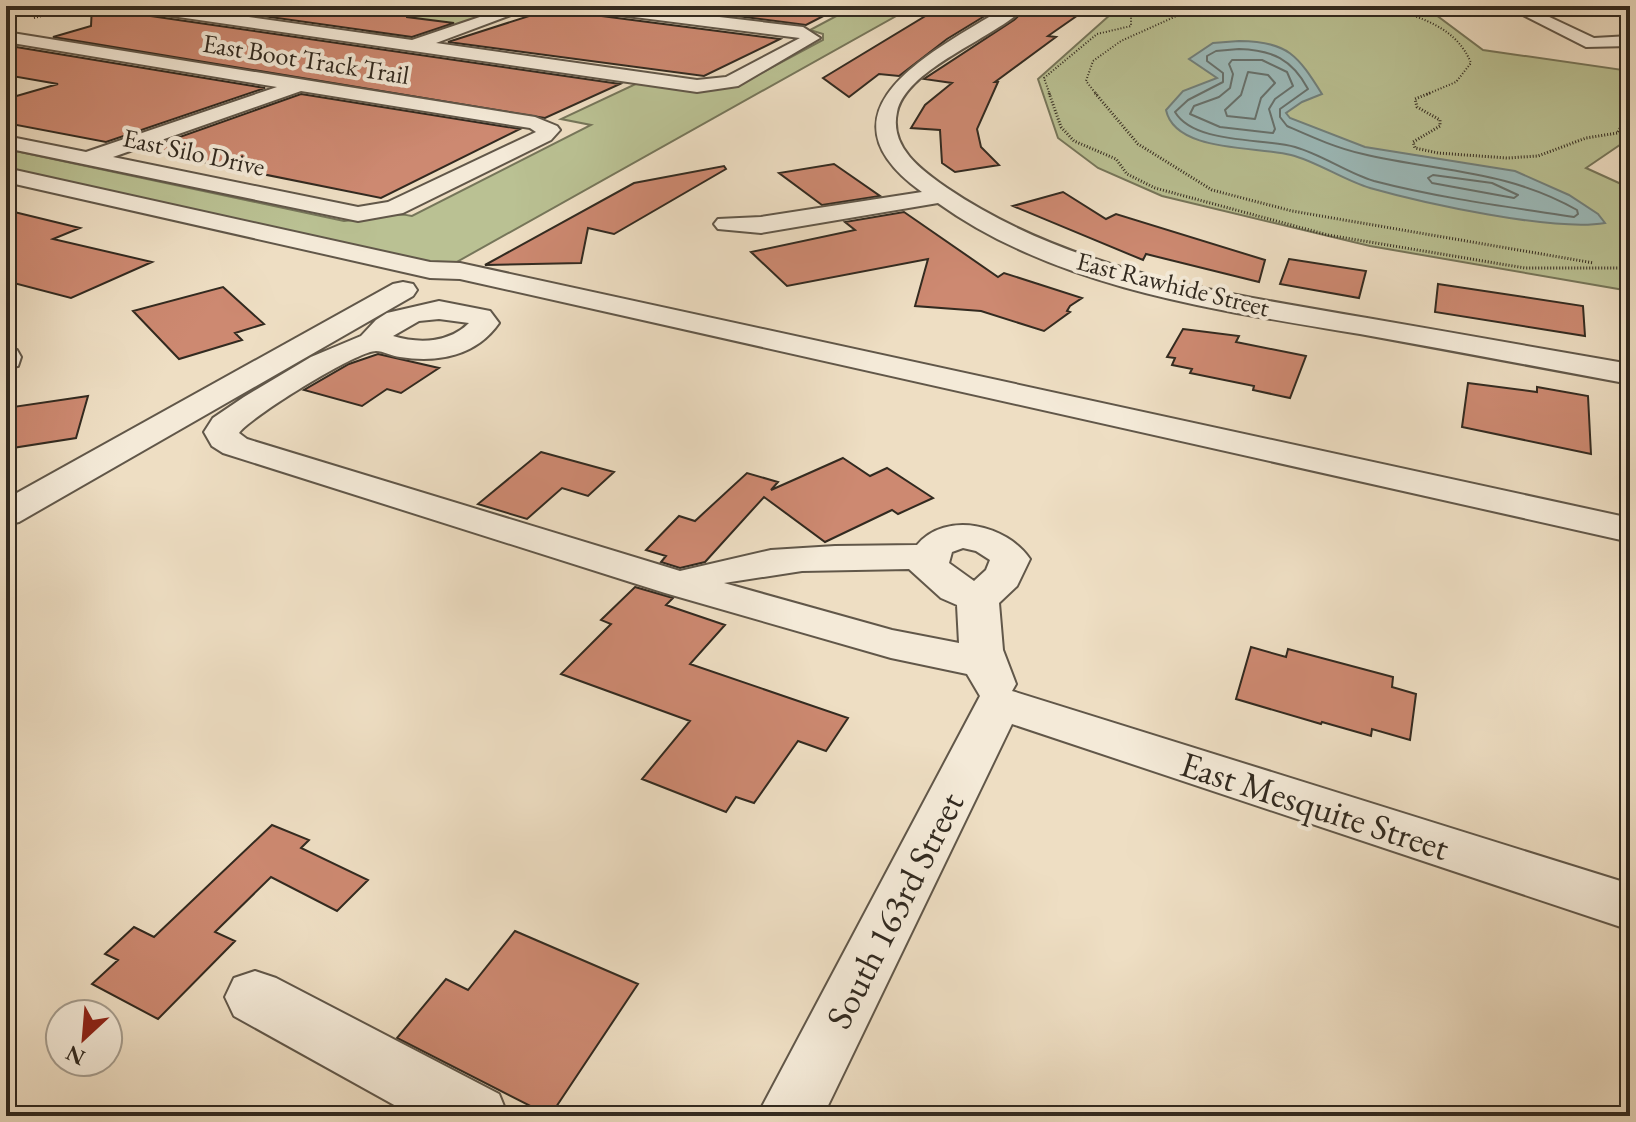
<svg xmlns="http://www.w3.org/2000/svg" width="1636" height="1122" viewBox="0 0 1636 1122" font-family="'EB Garamond',serif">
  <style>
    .green { fill: #bac193; stroke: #76765a; stroke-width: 2 }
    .water { fill: #9cbbbb; stroke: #72817d; stroke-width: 2 }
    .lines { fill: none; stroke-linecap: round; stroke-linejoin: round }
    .shore { stroke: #67726e; stroke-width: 2 }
    .building { fill: #cd8971; stroke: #322a20; stroke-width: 2 }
    .minor-casing { stroke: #615749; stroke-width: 4 }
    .path-far1 { stroke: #322a20; stroke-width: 2; stroke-dasharray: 1 2; stroke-linecap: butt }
    .path { stroke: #322a20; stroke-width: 3; stroke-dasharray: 1 2; stroke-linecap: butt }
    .minor { fill: #f4ead8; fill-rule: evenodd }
    .labels { text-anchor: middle; stroke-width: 8; stroke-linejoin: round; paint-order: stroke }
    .far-street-label { font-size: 26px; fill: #322a20; stroke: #f4ead8 }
    .near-street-label { font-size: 36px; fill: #322a20; stroke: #f4ead8 }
  </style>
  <rect width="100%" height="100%" fill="#eedec3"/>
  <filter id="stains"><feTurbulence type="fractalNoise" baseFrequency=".0025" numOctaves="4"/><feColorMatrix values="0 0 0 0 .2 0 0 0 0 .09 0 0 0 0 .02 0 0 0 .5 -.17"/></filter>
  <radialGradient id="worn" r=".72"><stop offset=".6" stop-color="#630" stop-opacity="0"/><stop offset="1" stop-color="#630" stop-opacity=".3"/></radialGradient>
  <path class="green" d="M403 6H518L418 40 366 32 421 15 391 10Z
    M855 6H914L446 268 6 171V149L344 221C366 220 391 211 412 216L591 125 561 119 642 81 739 85 823 40V34L810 30Z
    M1120 6H1424L1483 50 1630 71V138L1586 168 1630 188V291L1370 246 1162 196 1098 168 1058 138 1038 79Z"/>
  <path class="water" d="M1239 41C1288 41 1298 56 1322 94L1302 102 1286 113 1290 118 1365 147 1515 171 1569 195 1598 214 1605 223C1554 232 1423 203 1370 188 1343 180 1318 162 1291 155 1258 146 1175 153 1166 110L1183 91 1217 78 1189 59 1213 43Z"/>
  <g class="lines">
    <path class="shore" d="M1239 49C1272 50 1292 59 1308 89L1280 109V117L1287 126C1312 137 1336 148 1363 154 1439 172 1507 170 1577 210L1578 214 1574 217C1508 207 1439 198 1374 181 1347 173 1323 155 1295 147 1262 138 1194 144 1175 112L1188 100 1223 82V73L1207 61V56L1216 51Z
      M1232 60H1262L1287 72 1293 86 1275 99 1269 109 1275 129 1273 133 1220 127 1190 114 1194 106 1219 97 1230 88 1233 74 1229 64Z
      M1248 72 1268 75 1275 83 1261 98 1255 119 1227 116 1225 110 1241 95Z
      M1433 175 1492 183 1518 195 1514 198 1432 183 1428 178Z"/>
  </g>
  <path class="building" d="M92 6H126L137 14 620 84 545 118 53 37 91 26Z
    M192 6H406L407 17 454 23 412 37Z
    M659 6H843L806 25Z
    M942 6H1001L947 39 899 76 879 74 849 97 823 78Z
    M1029 6H1091L1048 36 1056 37 995 82H998L977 129 981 147 999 165 955 172 942 163 940 130 911 128 925 105 952 83 924 79 1014 20Z
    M551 9 586 14 780 39 704 76 448 42Z
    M16 47 265 88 106 142 6 123V99L58 84 6 75V49Z
    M301 94 520 129 381 198 143 150Z
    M834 164 880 196 822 205 779 173Z
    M724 166 726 169 614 234 588 228 581 263 485 265 634 183Z
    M1063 192 1106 219 1116 214 1265 260 1259 282 1146 254 1143 260 1013 206Z
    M6 210 80 228 53 239 152 262 71 298 6 281Z
    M904 212 998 277 1004 273 1082 298 1070 306 1067 311 1070 312 1044 331 981 311 915 306 928 259 787 286 751 252 855 230 845 222Z
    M1289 259 1366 271 1359 298 1280 284Z
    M1438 284 1583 306 1585 336 1435 312Z
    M223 287 264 324 235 333 242 340 179 359 133 311Z
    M1183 329 1239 336 1236 342 1306 356 1290 398 1253 390 1254 386 1190 373 1192 369 1172 365 1175 358 1167 357Z
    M378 354 439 368 401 393 387 389 362 406 304 390 349 364Z
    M1468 383 1537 392V387L1588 396 1591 454 1462 427Z
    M88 396 76 438 6 449V408Z
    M541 452 614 472 588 496 562 488 527 519 478 504Z
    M843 458 870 476 887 468 933 498 898 514 892 510 825 542 764 497 705 562 680 568 661 562 666 556 646 550 679 516 695 521 747 473 778 482 771 490Z
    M635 587 673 598 666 605 725 625 690 664 848 718 826 751 798 741 754 803 736 797 726 812 642 779 690 721 561 674 611 624 601 620Z
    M1251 647 1286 657 1288 649 1393 677 1392 687 1416 694 1410 740 1372 729 1371 736 1322 722 1321 724 1236 699Z
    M272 825 309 840 301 848 368 880 337 911 271 877 215 932 235 941 158 1019 92 984 118 960 105 954 134 927 154 937Z
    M515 931 638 984 550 1116 397 1038 446 979 468 990Z"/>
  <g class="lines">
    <defs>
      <path id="minor" d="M129 6H170L412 40 512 6H535L436 43 697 80 726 77 800 38 587 11 579 6H626L803 27 820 38 738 86 697 92 137 11Z
        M1007 6H1026C997 38 907 67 897 112 889 148 923 171 947 188 1071 272 1223 293 1367 318 1455 333 1542 349 1630 364V384C1540 367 1450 350 1360 334 1218 310 1058 289 938 203L761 233 718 229 714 224 718 219 761 217 922 192C806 109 939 49 1007 6Z
        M1505 6H1526L1594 38 1630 36V46L1586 47Z
        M1615 6H1630V15Z
        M6 32 535 117 557 126 560 130 551 140 403 213 358 221 6 148V136L86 152 277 87 6 42ZM301 91 530 128 536 132 388 202 358 207 113 157Z
        M6 168 430 262 460 263 1630 518V542L460 279 430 278 6 182Z
        M403 282 413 284 417 290 413 296 19 522 6 525V499L393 284Z
        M439 301 490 311 499 323C476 356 438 363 400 357 392 356 383 351 376 351 356 351 249 418 239 433L247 439 680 571 771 550 835 546 917 545C946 510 1007 525 1030 559L1017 586 999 603 1003 650 1016 684 1012 691 1630 884V930L1012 724 823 1116H757L980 696 967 674 891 658 665 593 223 453 212 446 204 432 213 418 244 397 311 357 361 336 376 320 387 313ZM439 319 469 323C449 343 419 344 393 336L419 321ZM963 548 976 551 990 560 986 570 974 581 949 563 952 552ZM909 569 941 598 957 605 959 643 892 630 724 583 802 571Z
        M6 348 17 350 21 357 18 366 6 368Z
        M255 971 276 978 499 1094 508 1116H414L234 1016 225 997 234 978Z"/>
    </defs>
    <use href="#minor" class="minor-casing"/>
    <path class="path-far1" d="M1385 6C1420 18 1456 26 1471 63L1456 82 1425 95
      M34 18 83 6
      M1050 95 1044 78 1097 34 1131 26V17L1143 6
      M1097 95 1086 81 1093 61 1121 41 1181 14 1183 6"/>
    <path class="path" d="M1049 93 1061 127 1074 141 1116 159 1127 174 1155 188 1328 235 1525 268H1630
      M1095 93 1138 144 1212 190 1292 211 1594 263
      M1430 93 1415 99 1417 107 1440 120V126L1413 142 1415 148 1438 153 1507 158 1538 156 1586 138 1630 131
      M1618 132 1630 112"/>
    <use href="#minor" class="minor"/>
  </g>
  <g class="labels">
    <g class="far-street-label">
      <text transform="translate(306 59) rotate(9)" y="9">East Boot Track Trail</text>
      <text transform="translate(194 152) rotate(12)" y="9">East Silo Drive</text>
      <text transform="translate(1173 284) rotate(14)" y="9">East Rawhide Street</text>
    </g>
    <g class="near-street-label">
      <text transform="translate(1315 805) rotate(18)" y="13">East Mesquite Street</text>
      <text transform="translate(894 910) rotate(-63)" y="13">South 163rd Street</text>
    </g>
  </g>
  <rect width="1636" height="1122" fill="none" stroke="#eedec3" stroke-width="32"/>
  <rect x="8" y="8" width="1620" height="1106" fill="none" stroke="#322a20" stroke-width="4"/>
  <rect x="16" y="16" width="1604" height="1090" fill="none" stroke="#322a20" stroke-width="2"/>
  <g transform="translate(84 1038) rotate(206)"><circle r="38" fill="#f4ead8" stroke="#a69d8e" stroke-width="2"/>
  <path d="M0-6L14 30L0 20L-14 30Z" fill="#8f2418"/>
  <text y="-12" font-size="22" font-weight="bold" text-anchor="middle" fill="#322a20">N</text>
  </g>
  <rect width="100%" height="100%" filter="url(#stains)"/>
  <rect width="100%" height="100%" fill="url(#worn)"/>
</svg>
